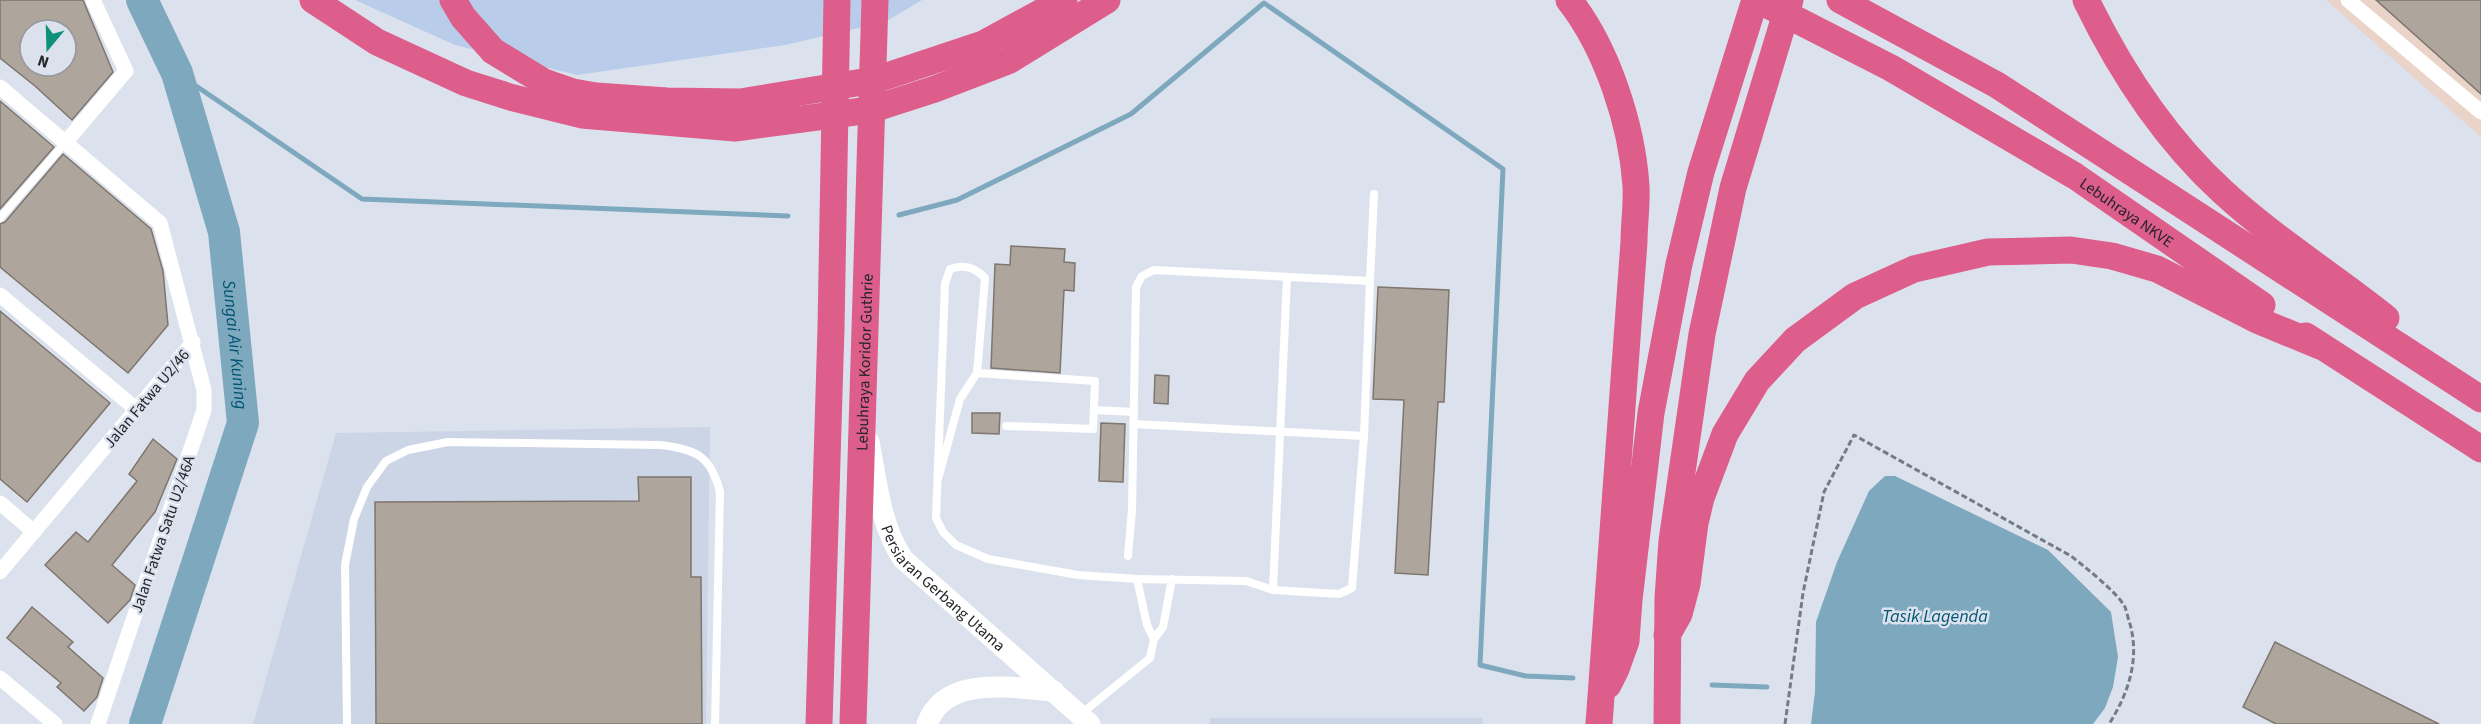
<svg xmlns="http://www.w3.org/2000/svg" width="2481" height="724" viewBox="0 0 2481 724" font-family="'Source Sans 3',sans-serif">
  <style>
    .commercial { fill: #ead3c8 }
    .built { fill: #ccd5e6 }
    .green { fill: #b9ccea }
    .water { fill: #7ea8bd }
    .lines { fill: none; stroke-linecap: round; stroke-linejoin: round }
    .stream { stroke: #7ea8bd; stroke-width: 5 }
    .river { stroke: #7ea8bd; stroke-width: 32 }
    .building { fill: #aea59d; stroke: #7e766e; stroke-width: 1.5; fill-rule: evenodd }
    .path { stroke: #767a81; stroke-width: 3; stroke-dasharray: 6 3; stroke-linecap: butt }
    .service { stroke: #fff; stroke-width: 8 }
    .minor { stroke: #fff; stroke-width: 15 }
    .secondary { stroke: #fff; stroke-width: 21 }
    .motorway { stroke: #dd5d8b; stroke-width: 27 }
    .labels { text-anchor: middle; stroke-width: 5; stroke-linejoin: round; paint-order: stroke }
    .street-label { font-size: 16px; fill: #232529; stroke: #dce2ed }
    .water-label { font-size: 18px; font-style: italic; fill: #005672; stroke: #dce2ed }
  </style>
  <rect width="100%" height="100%" fill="#dce2ed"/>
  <path class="commercial" d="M2326 0H2481V137Z"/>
  <path class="built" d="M710 427 706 724H253L336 433Z
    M1210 718H1483V724H1210Z"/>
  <path class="green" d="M355 0H922L885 22 785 45 577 75 455 45Z"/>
  <path class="water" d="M1885 476H1895L2048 550 2111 612 2118 657 2113 687 2105 708 2093 724H1811L1815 692 1816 622 1837 562 1869 491Z"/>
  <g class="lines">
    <path class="stream" d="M177 73 362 199 788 216
      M899 215 957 200 1131 114 1264 3 1503 169 1480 665 1526 676 1573 678
      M1712 685 1767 687"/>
    <path class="river" id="s1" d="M142 0 177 73 224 232 243 423 145 724"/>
  </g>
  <path class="building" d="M0 0H83L113 72 72 120 35 86 0 58ZM30 30H66V66H30Z
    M2376 0H2481V94Z
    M0 101 54 147 0 209Z
    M63 154 151 229 163 271 168 325 128 373 0 267V224L5 222Z
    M1011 246 1065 249 1064 262 1075 263 1074 291 1064 290 1060 373 991 368 995 264 1010 265Z
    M1378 287 1449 290 1444 402H1438L1428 575 1395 573 1404 400 1373 399Z
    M0 311 110 403 27 502 0 479Z
    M1155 375 1169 376 1168 404 1154 403Z
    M972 413H1000L999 434 972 433Z
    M1101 423 1125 424 1123 482 1099 481Z
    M153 439 177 459 155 512 112 565 135 585 130 600 108 623 45 565 76 532 88 542 137 481 129 474Z
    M638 477H691V577H701L702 724H376L375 502 639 501Z
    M32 607 73 642 68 647 103 678 97 697 84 711 57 687 61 683 7 638Z
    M2275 642 2439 724H2276L2243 707Z"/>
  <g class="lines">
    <path class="path" d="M1785 724 1803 593 1824 492 1854 435 2071 556C2085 567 2117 592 2125 607 2127 612 2128 619 2130 624 2140 660 2128 694 2109 724"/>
    <path class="service" d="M0 218 65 143
      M1370 281 1374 194
      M977 373 1095 381 1093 429 1006 426
      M1094 410 1134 412
      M1133 424 1364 436
      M938 479 960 399 977 373 985 278C975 267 964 264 950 269L945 284 936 518 943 532 956 545 988 559 1078 575 1137 579 1246 581 1273 590 1339 594 1352 588 1364 436 1370 281 1154 270 1142 276 1136 287 1132 510 1128 556
      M1137 579 1147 625 1154 639
      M1273 590 1287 277
      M1081 714 1150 658 1154 639 1163 627 1172 579
      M347 724 345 565 354 519 367 487 386 461 408 450 448 442 660 445C696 449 711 456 720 492L715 724"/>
    <path class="minor" d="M2348 0 2481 112
      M0 87 160 223 204 390V410L98 724
      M65 143 126 71 93 0
      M0 295 136 409
      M0 503 34 532
      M0 572 193 342
      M0 678 55 724"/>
    <g class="secondary">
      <path id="s2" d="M869 442C877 482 880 525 903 559L1090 724"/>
      <path d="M927 724C945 674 1013 688 1054 691"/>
    </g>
    <g class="motorway">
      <path d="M313 0 377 42 466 83 510 97 582 115 735 128 870 110 935 89 1008 61 1107 0"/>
      <path d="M453 0 463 17 493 51 544 82 573 92 596 96 667 101 740 102 875 80 983 44 1064 0"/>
      <path d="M1569 0C1607 48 1632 125 1636 186 1637 205 1634 224 1634 242L1599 724"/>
      <path id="s3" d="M1758 0 1891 68 2075 176 2262 305"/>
      <path d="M1840 0 1997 85 2481 399"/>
      <path d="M2086 0C2120 70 2165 139 2223 192 2273 238 2332 275 2386 318"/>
      <path d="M2306 336 2481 449"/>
      <path d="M1667 635 1679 614 1687 584 1695 523 1701 498 1725 434 1757 381 1795 340 1855 296 1914 269 1988 252 2071 250 2112 256 2157 269 2257 320 2320 346"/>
      <path d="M1608 685 1616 669 1626 641 1629 600 1651 413 1679 264 1701 172 1755 0"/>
      <path d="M819 724 831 328 837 0"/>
      <path id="s4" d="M853 724 875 0"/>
      <path d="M1667 724 1668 598 1672 541 1702 334 1733 188 1790 0"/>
    </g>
  </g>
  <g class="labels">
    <g class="street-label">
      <text dy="6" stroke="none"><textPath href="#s3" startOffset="426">Lebuhraya NKVE</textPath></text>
      <text dy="6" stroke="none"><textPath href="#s4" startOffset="362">Lebuhraya Koridor Guthrie</textPath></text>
      <text transform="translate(146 398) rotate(-50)" y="6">Jalan Fatwa U2/46</text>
      <text transform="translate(162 534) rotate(-71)" y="6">Jalan Fatwa Satu U2/46A</text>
      <text dy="6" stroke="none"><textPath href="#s2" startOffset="171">Persiaran Gerbang Utama</textPath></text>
    </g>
    <g class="water-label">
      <text dy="6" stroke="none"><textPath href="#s1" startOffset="360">Sungai Air Kuning</textPath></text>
      <text x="1935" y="622">Tasik Lagenda</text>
    </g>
  </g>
  <g transform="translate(48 48) rotate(199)"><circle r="28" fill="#dce2ed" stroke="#92969f" stroke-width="1.5"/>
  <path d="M0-4.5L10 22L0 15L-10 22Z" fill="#0e9179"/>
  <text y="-9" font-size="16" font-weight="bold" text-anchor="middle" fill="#232529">N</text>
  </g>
</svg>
